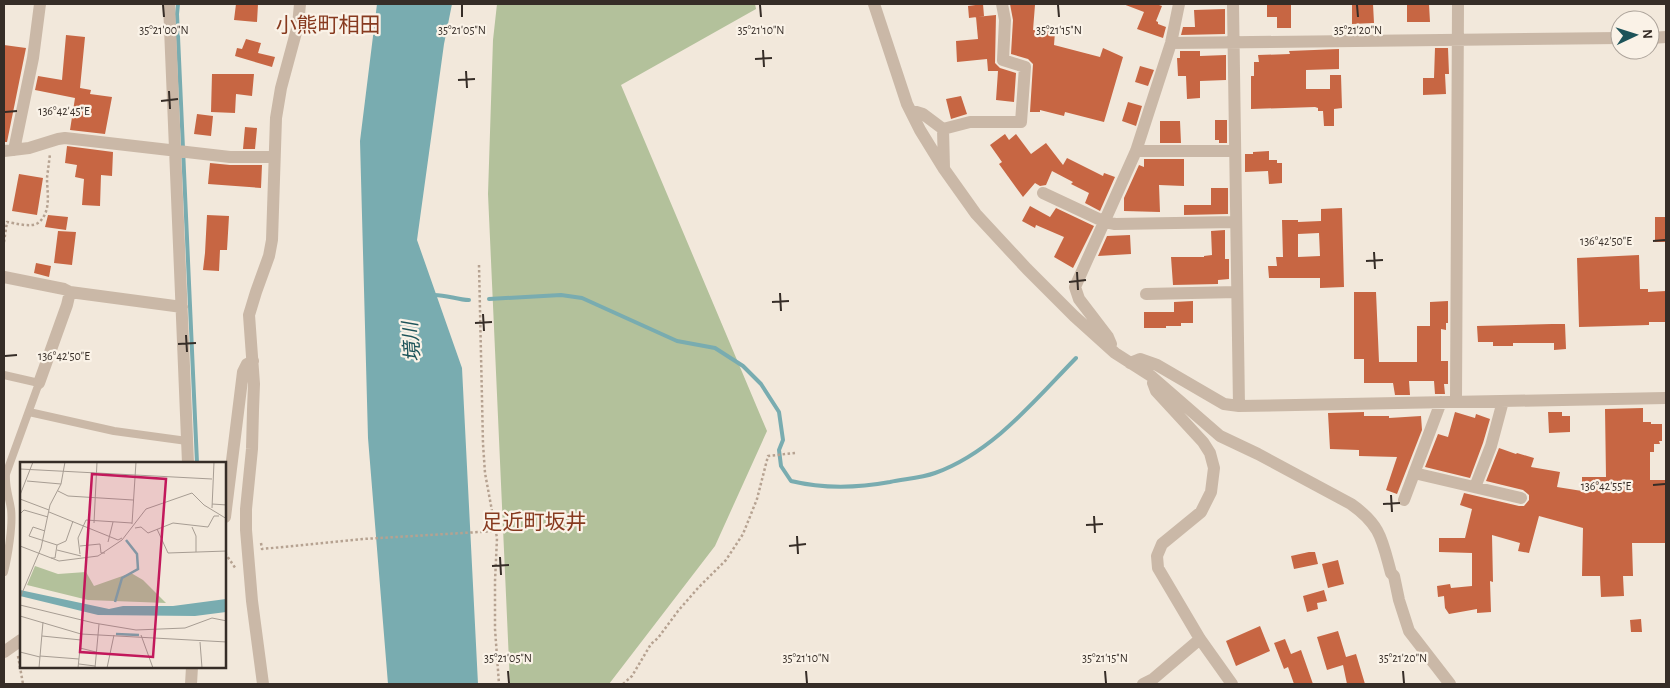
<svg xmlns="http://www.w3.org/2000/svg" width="1670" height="688" viewBox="0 0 1670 688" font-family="'Alegreya Sans','Noto Sans JP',sans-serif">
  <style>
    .green { fill: #b3c19b }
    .water { fill: #79acb0 }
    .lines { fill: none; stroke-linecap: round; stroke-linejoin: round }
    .stream { stroke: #79acb0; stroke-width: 4 }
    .building { fill: #c76643; fill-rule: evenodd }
    .path { stroke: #b6a291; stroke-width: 2.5; stroke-dasharray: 2.5 2.5; stroke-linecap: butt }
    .lane { stroke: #cab8a7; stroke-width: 8 }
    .street { stroke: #cab8a7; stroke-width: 12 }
    .ticks { fill: none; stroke: #362d27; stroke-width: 2 }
    .labels { text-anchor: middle; stroke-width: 4.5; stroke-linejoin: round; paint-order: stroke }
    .water-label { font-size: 20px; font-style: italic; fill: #1c5359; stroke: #faf2e7 }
    .quarter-label { font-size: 21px; fill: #873a1f; stroke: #faf2e7 }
    .inset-river { fill: none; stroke: #79acb0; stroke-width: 2.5 }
    .inset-road { fill: none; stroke: #a79d93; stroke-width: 1 }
    .view { fill: #c2185b; fill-opacity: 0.15; stroke: #c2185b; stroke-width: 2.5 }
    .inset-edge { fill: none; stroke: #362d27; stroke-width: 2.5 }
    .ticks-label { font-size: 12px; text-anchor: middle; fill: #362d27; stroke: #faf2e7; stroke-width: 4.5; stroke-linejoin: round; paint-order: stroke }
  </style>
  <rect width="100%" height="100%" fill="#f2e8db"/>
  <path class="green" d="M497 4H755L756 9 621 85 767 431 715 546 609 684H510L488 194 493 40Z"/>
  <path class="water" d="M377 4H452L444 44 417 240 462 368 478 684H388L368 438 360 141Z"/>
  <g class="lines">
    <path class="stream" d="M178 4 177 14 197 463
      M432 295C445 294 457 300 469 300
      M489 299 561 295 582 298 677 341 715 348 743 366 761 384 779 412 783 440 779 450 781 466 791 481C824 489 857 488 890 482 904 479 921 478 935 473 993 452 1034 401 1076 358"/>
  </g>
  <path class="building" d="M236 4H258L257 22 234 20Z
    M983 4 984 16 969 18 968 6Z
    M1010 4 1035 5 1033 30 1055 32 1054 45 1100 57 1103 48 1123 57 1104 122 1065 112 1064 116 1040 110V112H1030L1033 64 1028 59 1011 54 1013 20Z
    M1123 4H1156L1162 6 1156 21 1158 22V24L1166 27 1163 38 1137 29 1144 12Z
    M1352 4H1373L1374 23 1352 24Z
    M1407 4H1429L1430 22H1407Z
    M1267 5H1291V28H1277V17H1267Z
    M1225 9V34L1181 35 1183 27H1195L1194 10Z
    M996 15 995 63 1000 68 1016 73 1014 102 996 100 998 71H988L987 59 957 62 956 41 978 39 976 17Z
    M66 35 85 37 80 88 91 90 90 94 112 97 105 134 70 130 75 98 35 90 38 76 62 80Z
    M246 39 261 43 258 53 275 57 272 67 235 56 237 48 242 49Z
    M4 45 26 48 7 142H4Z
    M1435 48H1448L1449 74H1445L1446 94 1423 95V78H1434Z
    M1339 49V69L1306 70V89H1330V75H1341L1342 108 1334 109V126H1324L1323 111H1318V108L1315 107 1251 109V76H1254V62H1259L1258 55 1290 54 1289 51Z
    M1180 51H1200V56L1226 55V80L1200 81V98L1187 99 1186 76H1178L1177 58H1180Z
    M1140 66 1154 70 1148 86 1135 82Z
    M212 74H254L252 96 236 94 235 113 211 112Z
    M961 96 967 114 951 119 946 99Z
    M1128 102 1142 106 1136 126 1122 121Z
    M197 114 213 116 211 136 194 134Z
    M1215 120H1227V143H1219V140H1215Z
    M1160 121H1180L1181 143H1160Z
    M245 127 257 128 255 149H243Z
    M1005 134 1009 140 1016 134 1031 154 1046 143 1063 165 1067 158 1103 176 1104 173 1115 177 1100 211 1085 203 1089 193 1071 184 1073 182 1052 171 1046 185 1040 186 1035 183 1023 197 999 164 1002 162 990 145Z
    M67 146 113 152 112 176 101 175 100 206 82 205 84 179 75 177 77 165 65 163Z
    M1269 151V160H1277V163H1282V183L1269 184 1268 171 1245 172V154H1253V152Z
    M1144 159H1184V186L1159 185 1160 212 1124 211V198L1139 165 1144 167Z
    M210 163 230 165H262L261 188 208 184Z
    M19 174 43 178 37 215 12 211Z
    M1211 188H1228V214L1184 215V205H1211Z
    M1030 206 1050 217 1056 208 1094 226 1073 268 1054 257 1064 237 1036 225 1035 228 1022 221Z
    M1342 208 1344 287 1320 288V278H1269L1268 266H1277L1276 257H1283L1282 220H1298V222L1321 221V209ZM1319 233 1320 256 1298 257V234Z
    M48 215 68 217 66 230 45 227Z
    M207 215 229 216 227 250H220L219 271 203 270 205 253Z
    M1655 217H1666V242H1655Z
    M1225 230V259H1229V279L1218 280V284L1173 285 1171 257H1204V256L1212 255 1211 231Z
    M58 231 76 232 72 265 54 263Z
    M1130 235 1131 254 1098 256 1107 236Z
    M1639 255 1640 289H1648V292L1666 291V322H1649V325L1579 327 1577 258Z
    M36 263 51 266 49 277 34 273Z
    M1354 292H1376L1379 362H1417V326H1430V302L1448 301V323H1446V330L1441 329V361H1448V384H1444L1445 394H1435L1434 381H1409L1410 395H1395L1393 383H1364V359H1354Z
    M1193 301V323H1181V326H1166V328H1144V312H1174V302Z
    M1552 324H1565L1566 349 1554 350V343H1513V346H1493V342H1478L1477 326Z
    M1643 408V422H1651V424H1662V441H1659L1660 444H1654V452H1650V480H1666V543H1632L1633 576H1623L1624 596 1601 597 1600 576H1582L1583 528 1539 516 1529 553 1518 551 1520 543 1492 535 1493 582 1490 581 1491 612 1477 613V609L1449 614 1445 608 1444 596 1438 597 1437 586 1450 584 1451 588 1472 586V553L1439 552V538H1465L1472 509 1460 505 1464 493 1519 506H1524L1529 500V495L1523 490 1486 481 1499 448 1516 454 1517 453 1534 458 1531 467 1560 472 1557 487 1582 491V477H1606L1605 409Z
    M1364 412V416H1389V418L1421 416 1422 430 1397 494 1386 490 1397 457 1359 456V450L1330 449 1328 413Z
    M1455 412 1475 418 1476 414 1490 419 1483 443 1470 478 1425 467 1438 434 1448 437Z
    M1548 412H1562V416H1570V432L1549 433Z
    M1309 552H1315L1318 564 1294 569 1291 556Z
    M1338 560 1344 584 1328 588 1322 564Z
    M1324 590 1327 601 1317 603 1318 609 1307 612 1303 596Z
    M1641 619 1642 632H1631L1630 620Z
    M1260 626 1270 651 1236 666 1226 641Z
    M1338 631 1346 657 1356 654 1365 684H1347L1343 665 1327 670 1317 637Z
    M1285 639 1291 654 1301 650 1313 684H1294L1288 667 1284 669 1274 643Z"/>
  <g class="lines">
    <path class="path" d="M4 242 7 222C15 223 31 228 38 223 52 212 47 192 47 178 48 170 49 162 50 154
      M479 265 483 444 485 473 497 538 495 581V629L499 684
      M261 543 262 549 363 539 496 531
      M225 553 236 569
      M18 656 23 684
      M623 684 632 676 651 644 658 638 678 611 698 588 726 560 743 534 757 499 768 456 795 453"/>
    <path class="lane" d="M4 375 39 383 6 474C5 488 9 496 11 509 13 525 8 556 4 572
      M29 412 114 431 187 441"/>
    <path class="street" d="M169 4 188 463
      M874 4 907 104 920 130 944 169 976 214 1027 269 1074 316 1115 353 1151 376 1220 436 1258 454 1351 504C1381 525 1382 540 1391 573L1394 576 1399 600 1409 631 1450 684
      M1233 4 1239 406
      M1650 38 1666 37
      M1171 43 1620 38
      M910 110 923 114 943 129
      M14 150 33 58 40 4
      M4 151 29 148 58 139 65 138 230 157H274
      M1136 151H1235
      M944 168 943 129 970 122H1021L1025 67 1003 60 1005 20 1002 4
      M1043 193 1105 222 1115 224 1235 222
      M4 277 64 289 70 292 182 307
      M1146 294 1237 292
      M1111 344 1108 337 1079 299 1075 287 1136 151 1171 43 1179 4
      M1130 363 1140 359 1157 365 1224 404 1239 406 1666 398
      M39 383 67 305 70 292
      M1153 383 1156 391 1203 442 1210 453 1214 468 1211 492 1201 512 1162 544 1157 556 1158 568 1200 639 1232 684
      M1456 401 1458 4
      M1414 473 1521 498
      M1475 487 1491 446 1503 401
      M1404 500 1441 402
      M225 517 243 372 247 364 253 361
      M4 652 21 640
      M191 684 192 667
      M263 684 252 601 246 530V509L252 449 253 410 254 384 249 315 256 292 269 256 272 240 276 118 281 88 298 25 300 4
      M1143 684 1153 679 1200 639"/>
  </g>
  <path class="ticks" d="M163 5 164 17M462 5V17M760 5 761 17M1058 5 1059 17M1357 5 1358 17M763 50 764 67M755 59 772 58M466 71 467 88M458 80 475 79M169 91 170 109M161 101 178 99M5 112 17 111M1653 241 1665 240M1374 252 1375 269M1366 261 1383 260M1077 272 1078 290M1069 282 1086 280M780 293 781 311M772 302 789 301M483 314 484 331M475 323 492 322M186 335 187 352M178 344 196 343M5 356 17 355M1653 485 1665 484M1391 495 1392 512M1383 504 1400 503M1094 516 1095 533M1086 525 1103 524M797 536 798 554M789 546 806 544M500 557 501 575M492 566 509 565M508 671 509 683M806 671 807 683M1105 671 1106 683M1403 671 1404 683"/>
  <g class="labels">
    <g class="water-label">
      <text transform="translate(411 342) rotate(-94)" y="7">境川</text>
    </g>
    <g class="quarter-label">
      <text x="328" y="32">小熊町相田</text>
      <text x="534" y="529">足近町坂井</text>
    </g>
  </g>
  <g transform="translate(20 462)">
    <rect width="206" height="206" fill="#f2e8db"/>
    <path d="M15 104 38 112 66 110 74 124 111 111 123 118 146 141 68 138 7 123Z" fill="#b3c19b"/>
    <path d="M0 128 89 147 103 144H153L206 137V150L175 154 78 153 0 134Z" fill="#79acb0"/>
    <path class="inset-river" d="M95 140 102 116 118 107 117 92 106 78M96 172 119 173"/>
    <path class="inset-road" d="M0 7 192 17M7 19 41 22M38 29 48 34 113 38M0 33 13 0M0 37 29 48M192 42 207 43M192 46 194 0M29 50 98 78 102 76M0 52 4 48 28 55M74 61 77 0M112 62 116 0M172 65 176 74V90M115 66 121 65 128 71 153 61 188 65 194 54H199M137 67 148 91 207 89M25 69 13 65 9 74 37 83 35 96H31M88 80 93 60M37 83 46 79 53 59M0 84 39 99 78 94 102 78 126 47 172 31 184 43 207 57M60 84 80 82 81 91H85M37 88 61 94M60 92 58 76 66 58 112 61M0 136 21 86 30 43 41 22 45 0M0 143 74 161 116 168 165 166 192 156 207 159M0 154 61 172 207 180M121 173 133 206M22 174 61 178M180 180 182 206M60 186 76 190M0 190 20 195M20 194 59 197M59 202 75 204M19 206 23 160M58 206 61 177M75 206 79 162M87 206 94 173"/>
    <path class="view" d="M72 12 146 17 133 195 60 190Z"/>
    <rect width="206" height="206" class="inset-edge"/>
  </g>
  <g class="ticks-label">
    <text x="164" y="34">35°21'00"N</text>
    <text x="462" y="34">35°21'05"N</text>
    <text x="761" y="34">35°21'10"N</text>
    <text x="1059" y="34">35°21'15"N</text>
    <text x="1358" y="34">35°21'20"N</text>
    <text x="64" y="115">136°42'45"E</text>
    <text x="1606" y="245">136°42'50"E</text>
    <text x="64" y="360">136°42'50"E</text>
    <text x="1606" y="490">136°42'55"E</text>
    <text x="508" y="662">35°21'05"N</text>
    <text x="806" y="662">35°21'10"N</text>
    <text x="1105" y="662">35°21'15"N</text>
    <text x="1403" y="662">35°21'20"N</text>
  </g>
  <rect width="1670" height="688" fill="none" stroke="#362d27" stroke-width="10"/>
  <g transform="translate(1635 35) rotate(86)"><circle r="24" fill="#faf2e7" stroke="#aca39a"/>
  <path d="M0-4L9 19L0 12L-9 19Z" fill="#1c5359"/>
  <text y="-8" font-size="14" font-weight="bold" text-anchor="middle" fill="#362d27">N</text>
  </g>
</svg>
